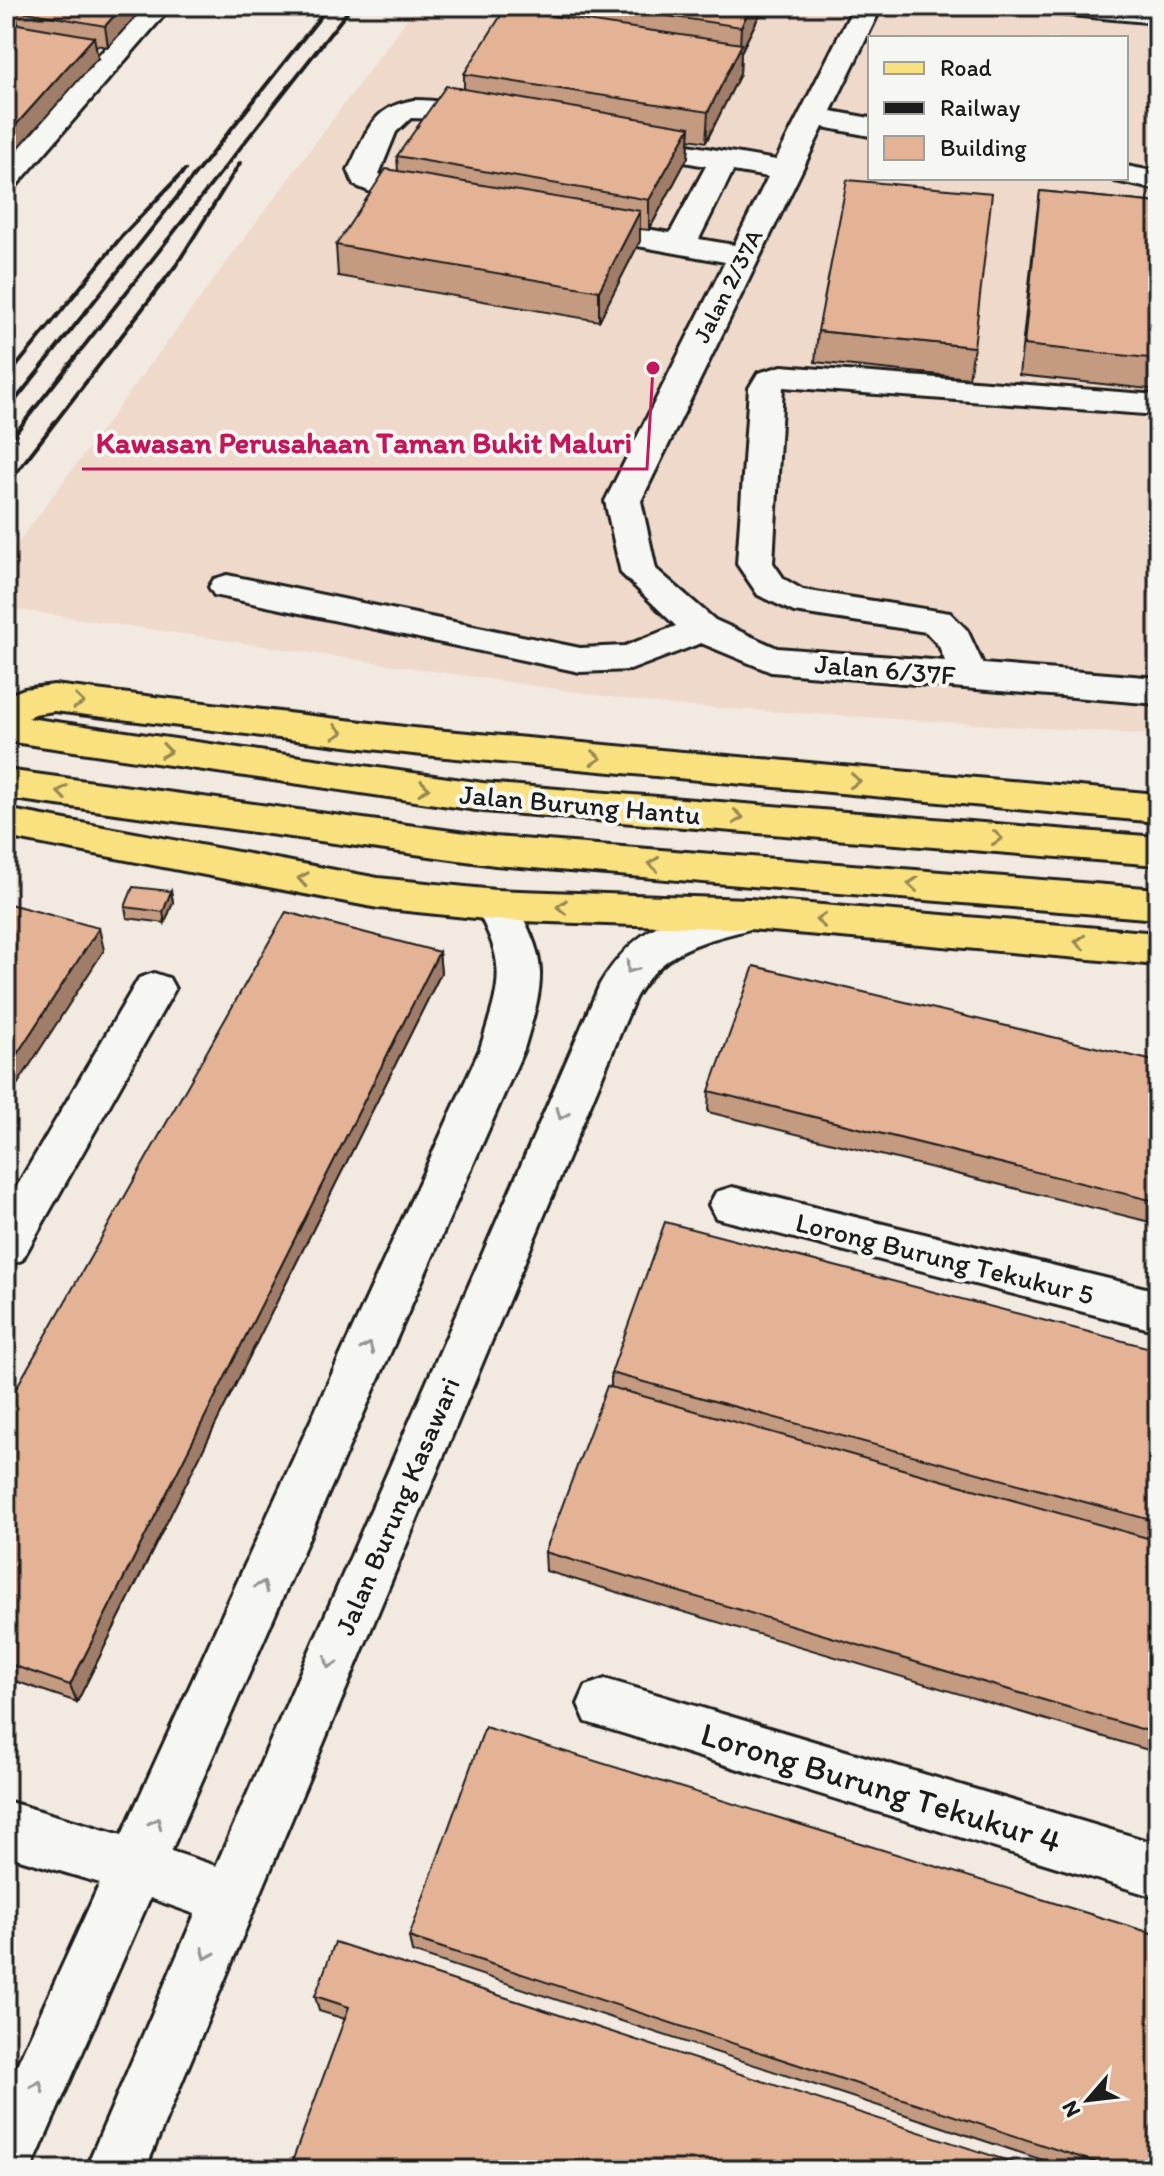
<svg xmlns="http://www.w3.org/2000/svg" width="1164" height="2176" viewBox="0 0 1164 2176" font-family="Itim,sans-serif">
  <style>
    .built { fill: #eed9ca; fill-rule: evenodd }
    .lines { fill: none; stroke-linecap: round; stroke-linejoin: round }
    .minor-casing { stroke: #1c1c1c; stroke-width: 6 }
    .major-casing { stroke: #1c1c1c; stroke-width: 6 }
    .minor { fill: #f6f6f2; fill-rule: evenodd }
    .major { fill: #fae180; fill-rule: evenodd }
    .rail { stroke: #1c1c1c; stroke-width: 4 }
    .wall { fill: #c49a81; stroke: #1c1c1c; stroke-width: 2 }
    .shaded-wall { fill: #a07d69; stroke: #1c1c1c; stroke-width: 2 }
    .building { fill: #e4b396; stroke: #1c1c1c; stroke-width: 2 }
    .oneway { stroke: #968853 }
    .oneway2 { stroke: #949492 }
    .labels { text-anchor: middle; stroke-width: 8; stroke-linejoin: round; paint-order: stroke }
    .far-street-label { font-size: 24px; fill: #1c1c1c; stroke: #f6f6f2 }
    .street-label { font-size: 28px; fill: #1c1c1c; stroke: #f6f6f2 }
    .near-street-label { font-size: 34px; fill: #1c1c1c; stroke: #f6f6f2 }
    .leader { fill: none; stroke: #c2185b; stroke-width: 3 }
    .callout-dot { fill: #c2185b; stroke: #f6f6f2; stroke-width: 3 }
    .callout-label { font-size: 30px; text-anchor: middle; font-weight: bold; fill: #c2185b; stroke: #f6f6f2; stroke-width: 8; stroke-linejoin: round; paint-order: stroke }
  </style>
  <rect width="100%" height="100%" fill="#f2e9e0"/>
  <filter id="ink" filterUnits="userSpaceOnUse"><feTurbulence type="fractalNoise" baseFrequency=".0125" numOctaves="2"/><feDisplacementMap in="SourceGraphic" scale="16" xChannelSelector="R" yChannelSelector="G"/><feConvolveMatrix kernelMatrix="1 2 1 2 8 2 1 2 1" color-interpolation-filters="sRGB"/></filter>
  <g filter="url(#ink)">
    <path class="built" d="M417 6H1158V735L666 705 6 608V559ZM870 38H1126V178H870Z"/>
    <g class="lines">
      <defs>
        <path id="minor" d="M6 6H25L16 17 6 19Z
          M143 6H172L17 185 6 188V160Z
          M854 6H882L831 111 870 118V136L823 127 641 501 656 569 715 620 777 648 945 661 939 646 926 632 794 612 758 595 737 564 749 388 758 373 782 366 1158 395V415L783 387 773 563 784 579 803 590 950 613 967 630 983 664 1158 678V704L771 672 701 643 630 670 580 672 214 595 209 587 214 579 227 575 580 648 625 646 676 626 621 573 605 501 725 262 583 236 572 234 567 227 572 220 583 218 670 233 706 166 619 150 615 144 619 138 630 135 776 160ZM733 171 768 177 734 245 699 239Z
          M1044 6 1158 7V23L1058 14 1048 12Z
          M414 100C442 100 470 106 497 113L502 119 497 125 487 128 439 119 411 118 396 132 379 174 403 183 444 191 448 198 444 205C415 212 381 196 354 185L348 170C367 134 369 108 414 100Z
          M1126 166 1158 172V190L1115 181 1113 178H1126Z
          M495 890 510 894C549 962 546 975 524 1049L171 1851 216 1866 600 984C641 918 679 916 749 899L764 903 770 914 764 925C707 942 669 942 635 998L145 2170H85L195 1914 150 1898 31 2170H6V2089L100 1883 6 1855V1801L122 1835 480 1049C500 984 509 967 474 905L480 894Z
          M154 973 169 978 175 989 22 1260 6 1266V1205L139 978Z
          M732 1187 1158 1291V1331L716 1218 709 1205 716 1192Z
          M605 1679 1158 1844V1898L586 1722 578 1704 586 1686Z"/>
        <path id="major" d="M54 685 413 728 1158 794V822L413 754 54 711 34 714 28 718 483 783 1158 837V865L483 811 6 741V696L24 689Z
          M6 770 495 837 1158 889V919L495 865 6 798Z
          M6 809 378 878 495 890 749 899 1158 933V965L749 929 495 920 378 908 6 837Z"/>
      </defs>
      <use href="#minor" class="minor-casing"/>
      <use href="#major" class="major-casing"/>
      <use href="#minor" class="minor"/>
      <use href="#major" class="major"/>
      <path class="rail" d="M6 379 122 236 185 170
        M6 412 329 6
        M6 445 352 6
        M6 486 177 264 240 163"/>
    </g>
    <path class="wall" d="M145 6 108 47 95 45 98 58 18 24 15 10Z
      M507 6H764L741 52 740 74 706 142 689 139 688 157 649 230 640 229V241L599 321 338 276 336 245 398 171 397 156 464 89V74L507 9Z
      M1040 191 1158 203V390L1019 375 1036 222Z
      M818 331 974 347 969 378 815 362Z
      M171 891 173 902 165 923 127 918 125 907Z
      M439 952 441 973 77 1702 6 1678V1406Z
      M1158 1062V1224L708 1112 709 1091Z
      M1158 1350V1753L546 1571 545 1552 611 1387V1373Z
      M409 1937 1158 2170H1073L412 1952Z
      M315 1996 1036 2170 345 2019 319 2011Z"/>
    <path class="shaded-wall" d="M123 6H145L108 47 105 26Z
      M751 6H764L741 52 740 74 706 142 708 112 740 48 741 27Z
      M94 37 98 58 6 162V136Z
      M690 127 688 157 649 230V200Z
      M640 211V241L599 321V291Z
      M171 891 173 902 165 923 163 912Z
      M99 928 104 950 6 1102V1071Z
      M439 952 441 973 77 1702 70 1685Z"/>
    <path class="building" d="M20 6H123L105 26 15 10Z
      M603 6H751L741 27Z
      M505 9 742 44 708 112 464 74Z
      M6 22 94 37 6 136Z
      M446 86 690 127 649 200 397 156Z
      M386 169 640 211 599 291 336 245Z
      M847 180 992 193 974 347 818 331Z
      M1040 191 1158 203V359L1024 345Z
      M133 887 171 891 163 912 125 907Z
      M6 903 99 928 6 1071Z
      M286 912 439 952 70 1685 6 1663V1406Z
      M754 966 1158 1062V1202L709 1091Z
      M665 1222 1158 1350V1522L611 1373Z
      M607 1386 1158 1541V1734L545 1552Z
      M485 1727 1158 1935V2170H1119L409 1937Z
      M335 1942 1036 2170H289L349 2007 315 1996Z"/>
    <defs><path id="oneway-chevron" d="M-2-3.5L2.5 0L-2 3.5" fill="none" stroke-width="1.6" stroke-linecap="round" stroke-linejoin="round" transform="scale(2)"/></defs>
    <g class="oneway">
      <use href="#oneway-chevron" transform="translate(79 702) rotate(7)"/>
      <use href="#oneway-chevron" transform="translate(338 732) rotate(7)"/>
      <use href="#oneway-chevron" transform="translate(166 751) rotate(8)"/>
      <use href="#oneway-chevron" transform="translate(596 758) rotate(5)"/>
      <use href="#oneway-chevron" transform="translate(855 781) rotate(5)"/>
      <use href="#oneway-chevron" transform="translate(424 788) rotate(8)"/>
      <use href="#oneway-chevron" transform="translate(62 792) rotate(-172)"/>
      <use href="#oneway-chevron" transform="translate(738 817) rotate(5)"/>
      <use href="#oneway-chevron" transform="translate(997 838) rotate(5)"/>
      <use href="#oneway-chevron" transform="translate(654 864) rotate(-175)"/>
      <use href="#oneway-chevron" transform="translate(303 879) rotate(-170)"/>
      <use href="#oneway-chevron" transform="translate(913 884) rotate(-175)"/>
      <use href="#oneway-chevron" transform="translate(562 907) rotate(-178)"/>
      <use href="#oneway-chevron" transform="translate(821 920) rotate(-176)"/>
      <use href="#oneway-chevron" transform="translate(1080 942) rotate(-175)"/>
    </g>
    <g class="oneway2">
      <use href="#oneway-chevron" transform="translate(631 968) rotate(125)"/>
      <use href="#oneway-chevron" transform="translate(562 1114) rotate(113)"/>
      <use href="#oneway-chevron" transform="translate(368 1348) rotate(-66)"/>
      <use href="#oneway-chevron" transform="translate(262 1586) rotate(-66)"/>
      <use href="#oneway-chevron" transform="translate(330 1663) rotate(113)"/>
      <use href="#oneway-chevron" transform="translate(156 1823) rotate(-66)"/>
      <use href="#oneway-chevron" transform="translate(207 1954) rotate(113)"/>
      <use href="#oneway-chevron" transform="translate(38 2086) rotate(-66)"/>
    </g>
  </g>
  <g class="labels">
    <g class="far-street-label">
      <text transform="translate(728 286) rotate(-63)" y="8">Jalan 2/37A</text>
    </g>
    <g class="street-label">
      <text transform="translate(885 669) rotate(5)" y="10">Jalan 6/37F</text>
      <text transform="translate(580 804) rotate(5)" y="10">Jalan Burung Hantu</text>
      <text transform="translate(945 1258) rotate(14)" y="10">Lorong Burung Tekukur 5</text>
      <text transform="translate(397 1506) rotate(-67)" y="10">Jalan Burung Kasawari</text>
    </g>
    <g class="near-street-label">
      <text transform="translate(881 1787) rotate(17)" y="12">Lorong Burung Tekukur 4</text>
    </g>
  </g>
  <path class="leader" d="M653 368L647 469H82"/>
  <circle class="callout-dot" cx="653" cy="368" r="8"/>
  <g class="callout-label">
    <text x="364" y="453">Kawasan Perusahaan Taman Bukit Maluri</text>
  </g>
  <rect width="1164" height="2176" fill="none" stroke="#f6f6f2" stroke-width="32"/>
  <rect x="16" y="16" width="1132" height="2144" fill="none" stroke="#1c1c1c" stroke-width="3" filter="url(#ink)"/>
  <rect x="868" y="36" width="260" height="144" fill="#f6f6f2" stroke="#9f9f9c" stroke-width="2"/>
  <rect x="884" y="62" width="40" height="12" fill="#fae180" stroke="#9f9f9c" stroke-width="2"/>
  <text x="940" y="76" font-size="24" fill="#1c1c1c">Road</text>
  <rect x="884" y="102" width="40" height="12" fill="#1c1c1c" stroke="#9f9f9c" stroke-width="2"/>
  <text x="940" y="116" font-size="24" fill="#1c1c1c">Railway</text>
  <rect x="884" y="136" width="40" height="24" fill="#e4b396" stroke="#9f9f9c" stroke-width="2"/>
  <text x="940" y="156" font-size="24" fill="#1c1c1c">Building</text>
  <g transform="translate(1088 2100) rotate(242)" stroke="#f6f6f2" stroke-width="6" paint-order="stroke">
  <path d="M0-6L14 30L0 20L-14 30Z" fill="#1c1c1c"/>
  <text y="-12" font-size="22" font-weight="bold" text-anchor="middle" fill="#1c1c1c">N</text>
  </g>
</svg>
